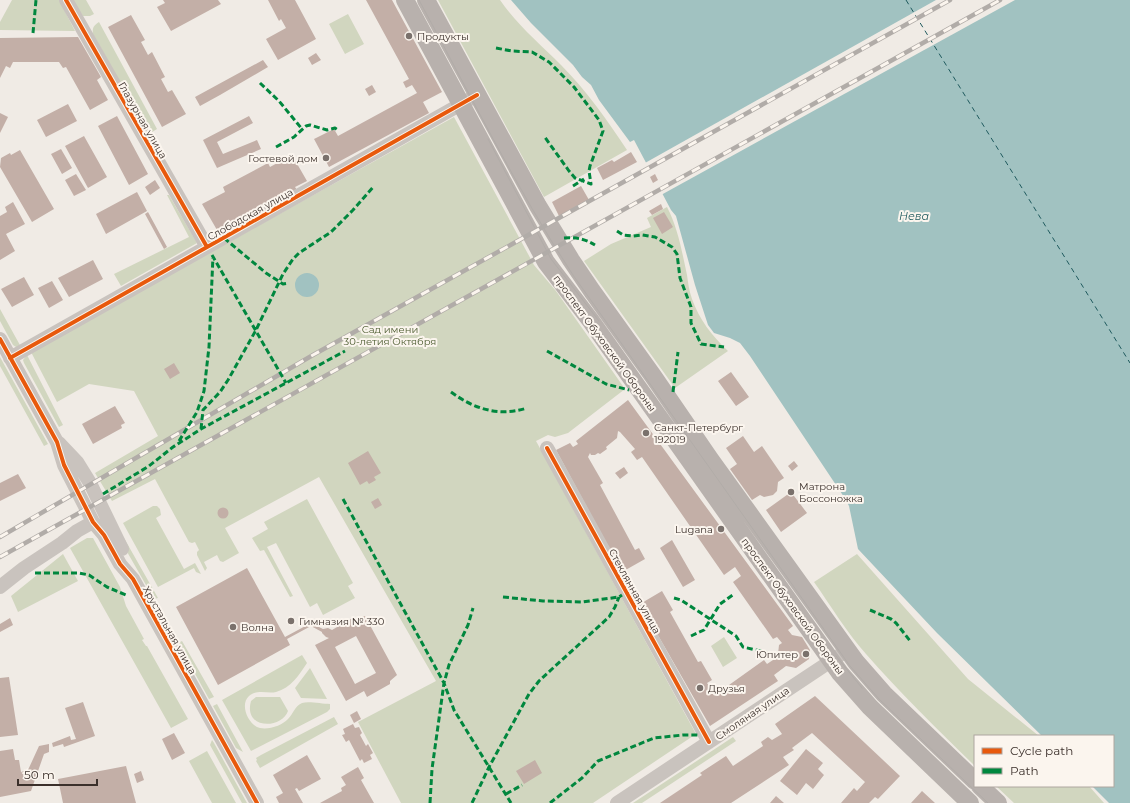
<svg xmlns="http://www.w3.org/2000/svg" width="1130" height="803" viewBox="0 0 1130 803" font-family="Montserrat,sans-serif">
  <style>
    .green { fill: #d1d6bf }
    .water { fill: #a1c2c1 }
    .pier { fill: #f0ebe5 }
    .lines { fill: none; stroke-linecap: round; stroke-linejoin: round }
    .ferry { stroke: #1f5a5e; stroke-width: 1; stroke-dasharray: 5 4; stroke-linecap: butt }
    .building { fill: #c3afa7; fill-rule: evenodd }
    .minor { stroke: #c9c3be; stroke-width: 14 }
    .major { stroke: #b8b1ad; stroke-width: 18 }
    .tram { stroke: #b1aca8; stroke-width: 1 }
    .rail-casing { stroke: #b1aca8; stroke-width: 4.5 }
    .rail { stroke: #fbf5ee; stroke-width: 3; stroke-dasharray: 9; stroke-linecap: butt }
    .quiet { stroke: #00873e; stroke-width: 3; stroke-dasharray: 6 3; stroke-linecap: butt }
    .cycleway-casing { stroke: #fbf5ee; stroke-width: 6 }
    .cycleway { stroke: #e8590c; stroke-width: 4 }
    .poi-dot { fill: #7a716c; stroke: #fbf5ee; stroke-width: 1.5 }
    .labels { text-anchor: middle; stroke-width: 4; stroke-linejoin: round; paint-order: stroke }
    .poi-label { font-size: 10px; fill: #3b302b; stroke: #fbf5ee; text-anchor: start }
    .street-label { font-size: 10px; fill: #3b302b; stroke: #fbf5ee }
    .park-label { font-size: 10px; fill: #4a5a2e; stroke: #fbf5ee }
    .water-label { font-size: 11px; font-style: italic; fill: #1f5a5e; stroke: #fbf5ee }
  </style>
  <rect width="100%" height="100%" fill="#f0ebe5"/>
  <path class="green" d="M12 0H59L75 31 0 30V22Z
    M72 0H86L94 14 90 16H83Z
    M438 0H500C517 25 540 44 561 65 587 91 607 120 627 150L544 197Z
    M348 14 364 44 345 54 329 24Z
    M99 22 157 129 149 134 93 34C92 28 94 25 99 22Z
    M454 117 534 265 556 291 625 389 568 433 555 437 548 435 536 441 696 734 593 803H401L358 722 436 681 319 477 225 528 239 553 223 562 220 561 217 555 204 562 207 568 205 571 197 555V552L199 550 195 542 192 543 189 542 155 479 112 501 95 473 158 436 134 391 89 384 57 402 31 352Z
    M167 195H169L197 243 121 286 114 274 189 237Z
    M667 207C678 228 682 252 687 275 688 282 689 291 692 299 699 319 712 336 728 351L675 388 584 261 611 244 651 227 647 218Z
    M0 309 21 347H16L13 345 0 321Z
    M27 355 63 425 59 427 24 363 23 360Z
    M0 357 48 444 44 446 0 366Z
    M307 499 353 583 348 586 355 598 323 615 317 603 310 607 276 543 267 547 293 596 290 597 264 550 260 551 252 538 268 529 264 522Z
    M153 506H157L160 509 161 515 156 518 184 569 195 563 201 574 196 572 194 568 158 587 123 523Z
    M87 538H93L120 587 126 606 144 639 142 640 146 646H147L188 719 171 728 70 548Z
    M124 538 158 598 154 599 126 550Z
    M63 554 78 581 18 612 11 596Z
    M857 554 968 679 1039 736H975V766C938 730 900 693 866 654 847 633 831 606 814 582Z
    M724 637 737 658 723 667 711 646Z
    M182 641 214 697 209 699 178 643Z
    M302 655 307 663C299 675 291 688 276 692 268 694 257 689 249 696 239 705 249 726 260 728 269 730 283 725 288 719 294 713 294 707 302 703 309 701 322 704 330 704V709L327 712 251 751 222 700Z
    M310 668 327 699 301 698 295 688Z
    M256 697H280L288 711C281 730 243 729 251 701Z
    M217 704 243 752 236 748 213 706Z
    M334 717 338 724 260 768 256 761 257 760 256 758 261 755Z
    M733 737 736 741 642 803H633Z
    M212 740 214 743 247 803H242L210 745Z
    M207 751 236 803H212L189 761Z
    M996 786H1089L1104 803H1014Z"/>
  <path class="water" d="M511 0H1130V803H1109L1092 786H1113V736H1042L937 633 858 549 849 506 846 500 750 356 740 343 730 338 714 333 708 325 695 285 676 216 671 210 634 140 630 142 599 100 591 85 582 77 573 65 531 23Z
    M295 285a12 12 0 1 1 24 0a12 12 0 1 1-24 0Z"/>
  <path class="pier" d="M936 0H1015L661 195 645 163Z"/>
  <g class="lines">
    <path class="ferry" d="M906 0 1130 363"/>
  </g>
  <path class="building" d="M163 0H218L221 4 171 31 157 7 165 3Z
    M268 0H295L316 39 278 60 266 39 286 28 281 19 279 21Z
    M366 0H392L442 92 423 102 429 113 329 167 314 139 334 129 338 136 417 93 412 85 406 88 403 82 409 79Z
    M131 15 145 40 141 42 148 55 152 52 165 77 161 79 168 92 172 90 186 114 162 127 108 27Z
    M78 37 101 77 97 80 108 100 90 110 66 67 63 68 59 62H13L10 68 6 66 0 78V38Z
    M316 53 321 60 312 65 308 58Z
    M263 60 268 67 220 95 200 106 195 97Z
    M372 85 376 92 369 96 365 89Z
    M68 104 77 121 46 137 37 120Z
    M0 113 8 117 0 133Z
    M117 116 148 174 129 185 98 126Z
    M249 116 253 123 217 142 223 154 257 140 261 149 217 168 203 140Z
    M84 136 107 177 88 188 65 146Z
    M61 149 72 168 62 174 51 154Z
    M20 150 54 209 32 222 0 167 1 158 10 153 11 155Z
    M631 152 637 162 603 180 597 168 612 160 614 162Z
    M292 155 307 181 295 187 297 190 287 195 285 193 240 217 242 221 231 226 229 223 217 230 202 204 225 192 223 187 268 163 270 167Z
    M76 174 86 190 74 196 65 180Z
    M655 174 658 180 653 183 650 177Z
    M155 180 160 188 150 195 145 187Z
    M581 186 589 200 559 216 552 202Z
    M137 192 147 211 106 234 96 214Z
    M13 202 25 224 6 234 15 251 0 260V216L7 212 5 207Z
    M661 204 663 209 652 215 649 211Z
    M148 212 167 247 164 249 145 214Z
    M664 212 673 227 662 234 653 218Z
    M93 260 103 279 69 297 58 278Z
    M24 277 34 295 12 307 1 289Z
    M52 281 63 300 49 308 38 288Z
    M174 363 180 373 170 379 164 369Z
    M731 372 749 397 736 406 718 381Z
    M628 400 793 626 788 630 792 635 802 637 810 650 809 659 796 668 786 666 774 675 778 681 710 726 640 604 662 591 673 610 670 612 698 662 701 661 712 680 707 683 715 695 764 660 767 664 779 656 778 654 779 645 782 643 777 637 773 639 733 582 741 576 735 567 724 575 642 457 637 460 631 452 635 449 620 432 618 431 617 438 606 447 607 449 600 454 598 453 595 455H591L590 453 588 457 603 483 600 485 635 550 639 548 645 559 622 572 556 450 570 443 573 447 578 444 576 441Z
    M115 406 125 423 121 425 122 428 93 444 82 424Z
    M743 436 754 452 762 446 784 478 778 482 777 491 773 495 764 497 760 495 752 500 730 469 737 464 726 448Z
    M368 451 381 473 374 477 376 480 369 484 367 481 360 485 348 463Z
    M794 461 798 466 792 471 788 466Z
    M624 467 628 473 620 479 615 473Z
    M18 474 26 488 0 501V483Z
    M791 492 807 513 781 532 766 510Z
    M378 498 382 505 375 509 371 502Z
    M217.5 513a5.5 5.5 0 1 1 11 0a5.5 5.5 0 1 1-11 0Z
    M672 540 695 580 683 587 660 548Z
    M247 568 285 637 311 623 323 629 328 628 332 630 354 617 357 619 365 616 397 675 390 681V684L367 697 364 691 346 701 315 645 329 638 326 637 322 633V632L311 626 287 639 290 645 218 685 176 607ZM356 636 376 673 355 684 335 647Z
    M10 618 13 625 0 632V624Z
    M9 677 18 735 0 737V678Z
    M815 696 900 776 878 799 875 797 869 803H841L854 788 857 791 865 782 812 733 792 748 794 750 783 757 789 765 731 803H660L702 775 700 773 726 756 733 766 763 746 761 742 768 737 772 740 782 734 775 724Z
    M83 702 95 736 64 747 63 744 53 747 52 743 70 736 71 740 76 739 65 708Z
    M357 711 361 719 354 723 350 715Z
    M353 724 355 728 359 727 362 733 360 735 366 746 368 744 373 753 370 755 372 759 364 763 362 759 360 761 349 740 346 742 342 735 345 734 343 729Z
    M174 733 185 753 172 760 162 739Z
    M49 744V752L44 754 31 791 0 797V751L13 749 15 760H19L21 772 28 770 39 746Z
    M806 749 823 763 818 769 824 775 813 789 806 783 797 795 780 781Z
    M307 755 321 779 299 791 297 788 295 789 303 803H279L276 797 283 793 273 775Z
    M535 760 542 773 524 784 516 771Z
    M126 766 136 803H63L58 779Z
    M358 767 364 778 361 780 374 803H320L342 791 341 788 346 785 341 777Z
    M141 771 144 780 137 783 134 774Z
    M922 791 935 803H911Z
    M776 796 784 803H770Z"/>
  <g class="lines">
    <path class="minor" d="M66 0 207 247
      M0 339 57 442 64 465 93 522 104 535 120 564 133 579 257 803
      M10 358 470 99
      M59 443 77 462 90 483 122 549
      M547 448 709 742
      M0 587 24 568 62 543 77 531 93 522
      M617 803 840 655"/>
    <path class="major" d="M405 0 546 262 591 321 840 673 870 707 970 803
      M426 0 538 206 571 260 592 291 653 376 710 459 856 662 884 694 975 781
      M980 786 998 803"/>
    <path class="tram" d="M419 0C469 92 516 188 573 275L850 666 879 699 988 803
      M488 139 551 259 599 321
      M836 656 862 688"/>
    <defs>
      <path id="rail" d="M0 537 313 355 950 0
        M0 557 1000 0"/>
    </defs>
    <use href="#rail" class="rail-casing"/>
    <use href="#rail" class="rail"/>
    <path class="quiet" d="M33 33 36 0
      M496 48 512 51 532 52 549 62 574 87 599 120 603 131 590 166 589 171 591 184 575 178 569 171 544 136
      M260 83 279 101 302 129
      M276 147 294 137 306 126 310 125 327 130 335 128 338 130
      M573 186 584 179
      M617 231 623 235 633 236 642 235 655 237 672 247 677 254 680 278 691 307V323L701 344 724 347
      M224 238 266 273 283 284 289 283
      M564 238C576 237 585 239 595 245
      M212 255 286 383
      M547 351 606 384 629 390
      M451 392C474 409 499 417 527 408
      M673 392 678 352
      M201 429 203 410 220 392 228 380 256 330 283 274 293 259 299 253 331 232 353 210 374 186
      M179 441 197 412 204 391 209 347 213 256
      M103 494 149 466 173 447 201 429 345 351
      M343 499 444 683 454 710 511 803
      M35 573H79L89 575 107 587 126 595
      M503 597 543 601 582 602 619 597 622 595
      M674 598 681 600 736 636 743 647 769 653
      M870 610 891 619 896 623 911 642
      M691 636 704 630 720 604 734 594
      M506 794 522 785
      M430 803 432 769 444 683 449 665 468 625 473 608
      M472 803 489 767 529 694 539 681 552 669 609 617 615 607 619 597
      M550 803 582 778 598 761 654 738 683 735H699"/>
    <defs>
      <path id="cycleway" d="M66 0 207 247
        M0 339 57 442 64 465 93 522 104 535 120 564 133 579 257 803
        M10 358 477 95
        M547 448 709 742"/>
    </defs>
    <use href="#cycleway" class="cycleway-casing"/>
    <use href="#cycleway" class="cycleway"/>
  </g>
  <g class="poi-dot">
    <circle cx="409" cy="36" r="4"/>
    <circle cx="326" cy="158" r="4"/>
    <circle cx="646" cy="433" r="4"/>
    <circle cx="791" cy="492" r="4"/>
    <circle cx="721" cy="529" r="4"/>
    <circle cx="291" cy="621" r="4"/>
    <circle cx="233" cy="627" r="4"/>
    <circle cx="806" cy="654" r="4"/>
    <circle cx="700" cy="688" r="4"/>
  </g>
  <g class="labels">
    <g class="poi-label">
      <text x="417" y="40">Продукты</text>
      <text x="318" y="162" text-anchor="end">Гостевой дом</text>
      <text x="654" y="431">Санкт-Петербург<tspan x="654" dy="12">192019</tspan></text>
      <text x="799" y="490">Матрона<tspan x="799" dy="12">Боссоножка</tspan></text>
      <text x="713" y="533" text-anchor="end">Lugana</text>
      <text x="299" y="625">Гимназия № 330</text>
      <text x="241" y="631">Волна</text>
      <text x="798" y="658" text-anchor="end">Юпитер</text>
      <text x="708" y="692">Друзья</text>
    </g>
    <g class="street-label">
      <text transform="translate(143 120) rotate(60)" y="4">Глазурная улица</text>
      <text transform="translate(250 214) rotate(-29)" y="4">Слободская улица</text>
      <text transform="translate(605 343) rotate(54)" y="4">проспект Обуховской Обороны</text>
      <text transform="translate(635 591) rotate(61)" y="4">Стеклянная улица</text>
      <text transform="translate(793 606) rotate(54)" y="4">проспект Обуховской Обороны</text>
      <text transform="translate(170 630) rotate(61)" y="4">Хрустальная улица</text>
      <text transform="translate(752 713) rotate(-34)" y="4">Смоляная улица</text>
    </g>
    <g class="park-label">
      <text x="390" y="333">Сад имени<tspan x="390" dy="12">30-летия Октября</tspan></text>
    </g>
    <g class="water-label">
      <text x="914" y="220">Нева</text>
    </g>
  </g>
  <rect x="974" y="735" width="140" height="52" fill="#fbf5ee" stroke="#aea6a0"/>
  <rect x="982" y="748" width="20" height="6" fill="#e8590c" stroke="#aea6a0"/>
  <text x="1010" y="755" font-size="12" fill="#3b302b">Cycle path</text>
  <rect x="982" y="768" width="20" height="6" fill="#00873e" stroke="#aea6a0"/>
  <text x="1010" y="775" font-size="12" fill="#3b302b">Path</text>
  <path d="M18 779v6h79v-6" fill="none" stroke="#3b302b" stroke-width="2"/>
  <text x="24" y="779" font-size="12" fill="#3b302b" stroke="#fbf5ee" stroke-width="3" paint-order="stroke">50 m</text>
</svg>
